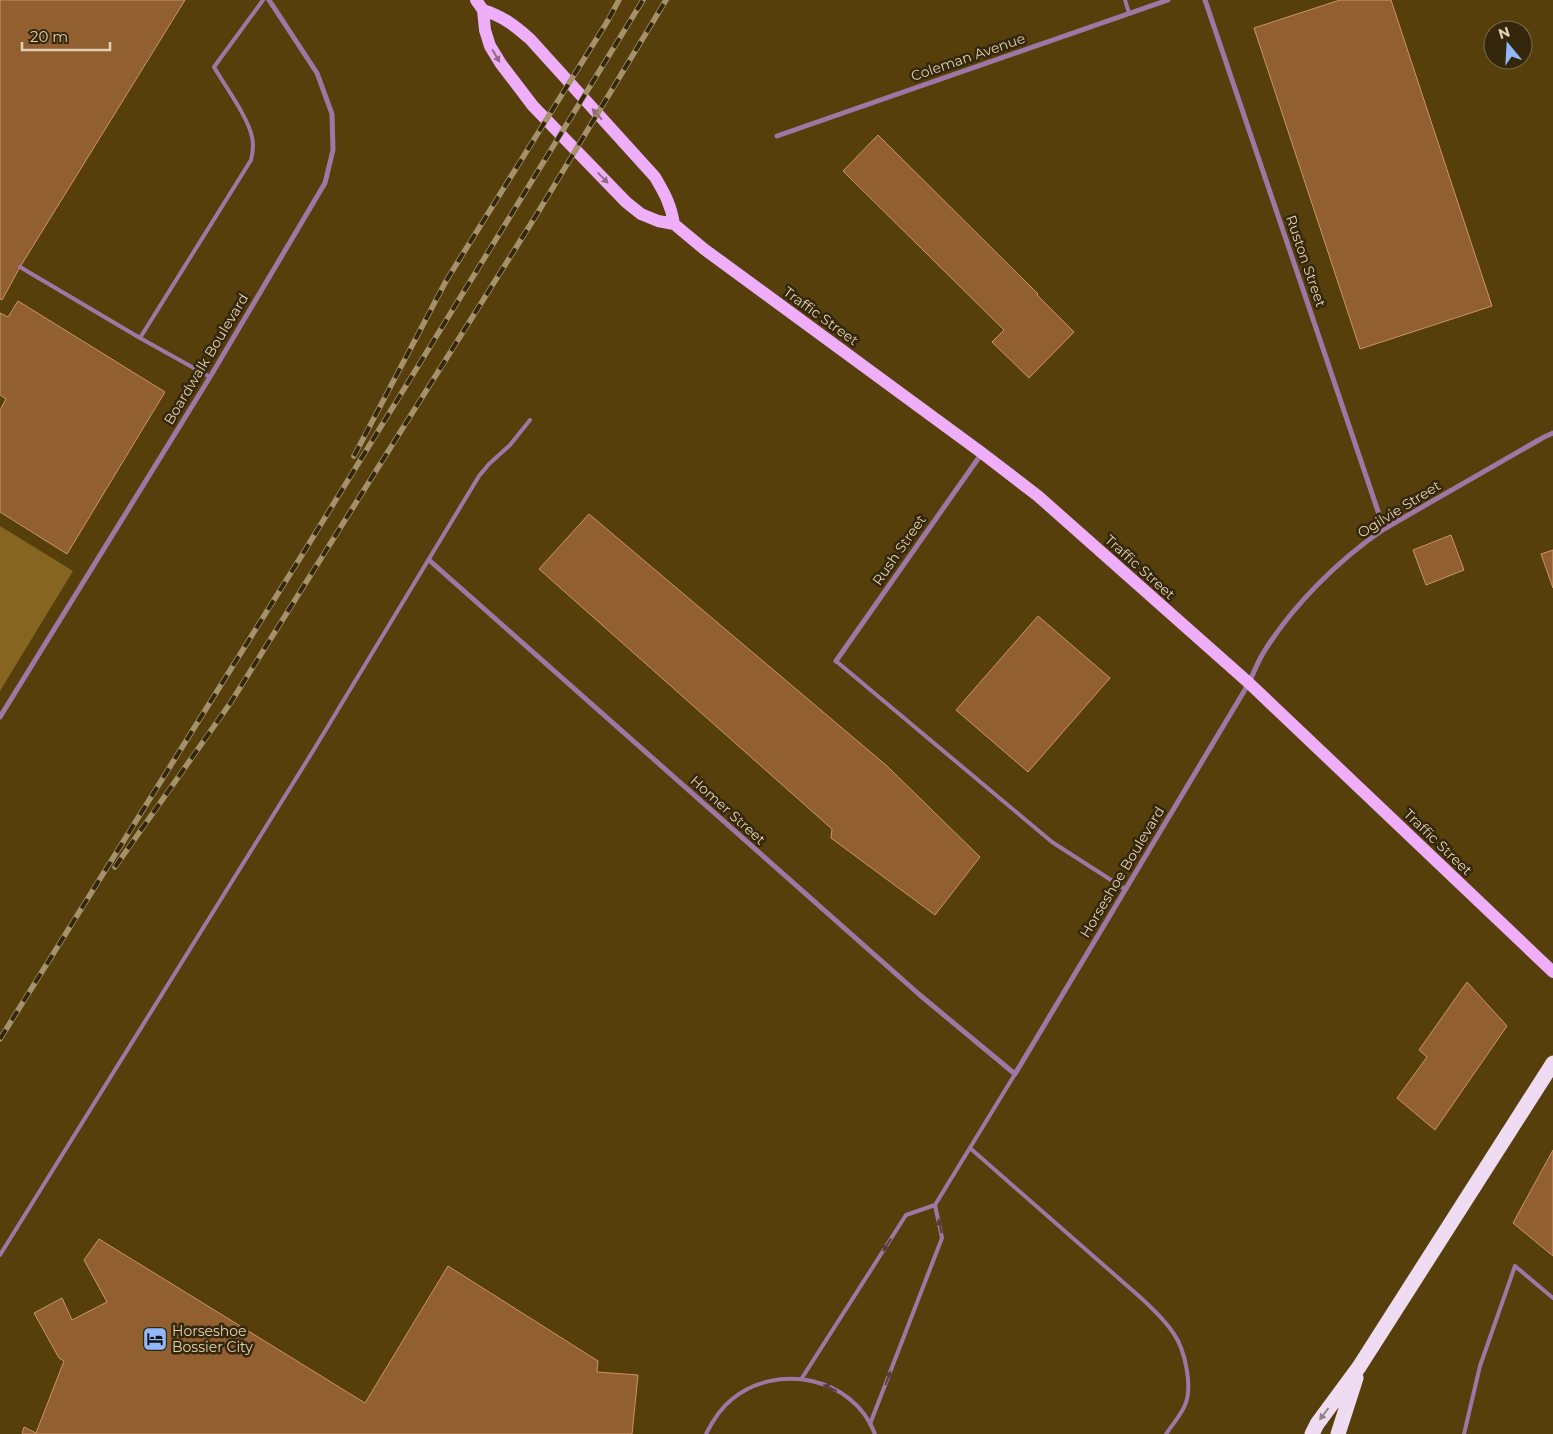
<svg xmlns="http://www.w3.org/2000/svg" width="1553" height="1434" viewBox="0 0 1553 1434" font-family="Montserrat,sans-serif">
  <style>
    .green { fill: #866520 }
    .building { fill: #915f30; stroke: #cb9566 }
    .lines { fill: none; stroke-linecap: round; stroke-linejoin: round }
    .lane { stroke: #9f77a5; stroke-width: 4 }
    .street { stroke: #9f77a5; stroke-width: 5 }
    .primary { stroke: #efaefa; stroke-width: 12 }
    .highway { stroke: #f0dcf2; stroke-width: 15 }
    .rail-casing { stroke: #a5926a; stroke-width: 5.5 }
    .rail { stroke: #35270c; stroke-width: 4; stroke-dasharray: 11; stroke-linecap: butt }
    .oneway { fill: #926a83 }
    .oneway2 { fill: #553f3a }
    .oneway3 { fill: #92827f }
    .labels { text-anchor: middle; stroke-width: 5; stroke-linejoin: round; paint-order: stroke }
    .street-label { font-size: 14px; fill: #e1d0b1; stroke: #35270c }
    .poi-label { font-size: 14px; fill: #e1d0b1; stroke: #35270c; text-anchor: start }
  </style>
  <rect width="100%" height="100%" fill="#563f0b"/>
  <path class="green" d="M0 526 73 571 0 691Z"/>
  <path class="building" d="M0 0H185L20 267 2 300 0 299Z
    M1340 0H1391L1492 306 1360 349 1254 28Z
    M878 135 1038 294 1037 295 1074 332 1029 378 992 342 1004 330 843 171Z
    M18 301 165 392 67 554 0 512V410L6 399 0 395V313L8 317Z
    M589 514 887 766 980 857 935 915 831 838 832 829 539 569Z
    M1451 535 1464 570 1426 585 1413 550Z
    M1553 550V588L1541 554Z
    M1038 616 1110 678 1028 772 956 710Z
    M1467 982 1507 1026 1435 1130 1397 1098 1427 1057 1419 1050Z
    M1553 1150V1256L1513 1223Z
    M99 1239 365 1403 448 1266 598 1361 597 1372 638 1375 632 1434H22L24 1427 36 1433 64 1361 59 1358 34 1313 62 1298 72 1320 107 1302 84 1260Z"/>
  <g class="lines">
    <path class="lane" d="M1125 0 1129 13
      M20 267 140 338 210 377
      M140 338 251 160C253 152 254 145 252 137 248 117 225 86 214 67L263 0
      M836 661 1052 842 1125 889
      M970 1148 1140 1297C1152 1308 1165 1320 1174 1334 1185 1350 1193 1387 1185 1405 1181 1415 1172 1425 1166 1434
      M0 1255 313 751 479 476 489 464 510 445 530 420
      M802 1378 906 1215 935 1205 1015 1074
      M870 1424 942 1238 935 1205
      M706 1434C712 1422 720 1409 731 1400 776 1362 853 1376 875 1434
      M1464 1434 1480 1366 1515 1266 1553 1298"/>
    <path class="street" d="M1205 0 1384 529
      M777 136 1168 0
      M429 560 921 996 1015 1074 1249 683C1253 674 1257 664 1262 655 1291 607 1338 560 1384 529L1544 437 1553 433
      M836 661 982 453
      M0 717 210 377 325 183 333 150 332 114 317 73 269 0"/>
    <path class="primary" d="M476 0 483 10 485 30 490 46 501 64 533 106 626 202 641 214 658 221 674 224 704 249 982 453 1038 496 1249 683 1553 972
      M483 10C504 17 514 25 530 39L655 177C665 194 671 205 674 224"/>
    <path class="highway" d="M1312 1434 1317 1424 1359 1367 1553 1063
      M1338 1434 1356 1378"/>
    <defs>
      <path id="rail" d="M354 456 446 281 607 22 619 0
        M115 867 231 702 537 214 666 0
        M0 1039 302 555 643 0"/>
    </defs>
    <use href="#rail" class="rail-casing"/>
    <use href="#rail" class="rail"/>
  </g>
  <defs><path id="oneway-solid" d="M-6-.8H1V-3.2L6.5 0L1 3.2V.8H-6Z" transform="scale(1.25)"/></defs>
  <g class="oneway">
    <use href="#oneway-solid" transform="translate(496 56) rotate(60)"/>
    <use href="#oneway-solid" transform="translate(597 114) rotate(-132)"/>
    <use href="#oneway-solid" transform="translate(603 178) rotate(46)"/>
  </g>
  <g class="oneway2">
    <use href="#oneway-solid" transform="translate(940 1226) rotate(-102)"/>
    <use href="#oneway-solid" transform="translate(887 1245) rotate(122)"/>
    <use href="#oneway-solid" transform="translate(888 1378) rotate(-69)"/>
    <use href="#oneway-solid" transform="translate(830 1388) rotate(-155)"/>
  </g>
  <use class="oneway3" href="#oneway-solid" transform="translate(1324 1414) rotate(127)"/>
  <defs>
    <symbol id="hotel-square" viewBox="-11 -11 22 22"><rect x="-9" y="-9" width="18" height="18" rx="4" fill="#91b8fd" stroke="#35270c"/><path d="M-6-4.5h1.5V1H6V5H4.5V3h-9V5H-6ZM-4 0a1.8 1.8 0 1 1 3.6 0ZM.5 0V-2.5h3Q6-2.5 6 0Z" fill="#111"/></symbol>
  </defs>
  <g fill-rule="evenodd">
    <use href="#hotel-square" x="141" y="1325" width="28" height="28"/>
  </g>
  <g class="labels">
    <g class="street-label">
      <text transform="translate(968 57) rotate(-19)" y="5">Coleman Avenue</text>
      <text transform="translate(1306 261) rotate(71)" y="5">Ruston Street</text>
      <text transform="translate(821 316) rotate(36)" y="5">Traffic Street</text>
      <text transform="translate(206 359) rotate(-59)" y="5">Boardwalk Boulevard</text>
      <text transform="translate(1399 509) rotate(-32)" y="5">Ogilvie Street</text>
      <text transform="translate(899 550) rotate(-55)" y="5">Rush Street</text>
      <text transform="translate(1140 567) rotate(42)" y="5">Traffic Street</text>
      <text transform="translate(728 810) rotate(42)" y="5">Homer Street</text>
      <text transform="translate(1438 842) rotate(44)" y="5">Traffic Street</text>
      <text transform="translate(1122 872) rotate(-59)" y="5">Horseshoe Boulevard</text>
    </g>
    <g class="poi-label">
      <text x="172" y="1336">Horseshoe<tspan x="172" dy="16">Bossier City</tspan></text>
    </g>
  </g>
  <g transform="translate(1508 45) rotate(342)"><circle r="24" fill="#35270c" stroke="#7a6b4e"/>
  <path d="M0-4L9 19L0 12L-9 19Z" fill="#91b8fd"/>
  <text y="-8" font-size="14" font-weight="bold" text-anchor="middle" fill="#e1d0b1">N</text>
  </g>
  <path d="M22 42v8h88v-8" fill="none" stroke="#e1d0b1" stroke-width="2.5"/>
  <text x="30" y="42" font-size="15" fill="#e1d0b1" stroke="#35270c" stroke-width="4" paint-order="stroke">20 m</text>
</svg>
